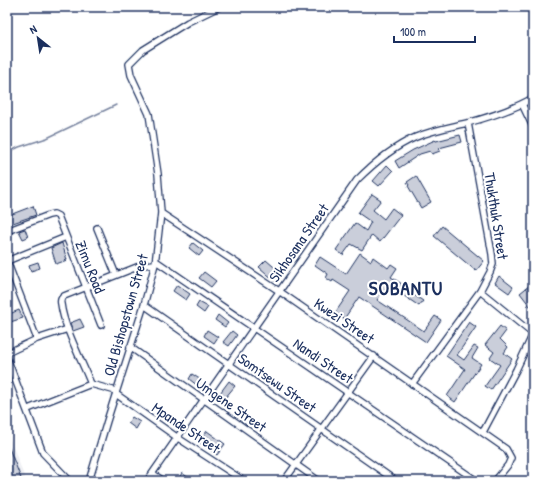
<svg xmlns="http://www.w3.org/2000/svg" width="540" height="488" viewBox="0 0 540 488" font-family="'Patrick Hand',sans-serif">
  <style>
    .built { fill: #eff0f4 }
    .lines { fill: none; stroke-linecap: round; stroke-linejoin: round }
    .stream { stroke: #77839f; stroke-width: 1.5 }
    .building { fill: #caceda; stroke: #1b2f5e }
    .minor-tunnel { stroke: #d1d5df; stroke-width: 5.5; stroke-dasharray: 5.5 3; stroke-linecap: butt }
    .minor-casing { stroke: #1b2f5e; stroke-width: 8 }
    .minor { stroke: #fff; stroke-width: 5.5 }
    .labels { text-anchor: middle; stroke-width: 4; stroke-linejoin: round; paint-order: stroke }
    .street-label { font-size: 15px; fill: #1b2f5e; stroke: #fff }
    .district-label { font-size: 19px; font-weight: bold; letter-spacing: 1px; fill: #1b2f5e; stroke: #fff }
  </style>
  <rect width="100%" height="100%" fill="#fff"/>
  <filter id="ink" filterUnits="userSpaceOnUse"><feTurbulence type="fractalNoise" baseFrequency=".025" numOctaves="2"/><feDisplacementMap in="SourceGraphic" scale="8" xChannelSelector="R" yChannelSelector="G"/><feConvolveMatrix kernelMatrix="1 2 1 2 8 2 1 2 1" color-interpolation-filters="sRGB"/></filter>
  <g filter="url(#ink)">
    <path class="built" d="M7 431 26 481H7Z"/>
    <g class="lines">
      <path class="stream" d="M7 153 19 147 47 138 116 105"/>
    </g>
    <path class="building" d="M460 135 462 142 439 148 440 151 432 154 430 151 420 154 399 168 395 161 413 150 435 140 436 141Z
      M387 165 393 171 379 186 373 181Z
      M416 176 431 202 421 208 408 186 409 185 407 182Z
      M372 194 381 200 373 210 384 219 392 208 401 215 380 242 372 235 362 250 351 244 343 255 336 250 355 223 366 231 371 222 358 213Z
      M33 206 36 215 7 225V216Z
      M442 226 484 261 476 271 434 236Z
      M25 229 28 237 23 239 19 231Z
      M62 243 67 260 56 264 51 248Z
      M193 243 203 251 199 256 189 248Z
      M360 253 371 261 373 257 388 268 391 264 397 268 391 277 402 284 401 286 423 301 419 306 388 285 377 300 424 331 435 316 441 320 426 342 359 297 344 319 335 313 350 291 333 280 332 282 326 278 328 274 315 265 320 257 346 274Z
      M266 260 281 273 275 281 259 267Z
      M38 262 40 268 31 271 29 265Z
      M204 272 216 281 211 287 199 278Z
      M499 276 513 287 509 293 495 283Z
      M177 285 190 294 186 300 173 291Z
      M530 285 533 289V310L520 293Z
      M199 302 208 307 204 313 196 307Z
      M19 310 23 318 7 323V315Z
      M218 315 228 323 225 327 215 320Z
      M80 319 84 327 73 331 70 323Z
      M469 322 476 327 457 355 464 360 474 346 478 348 472 358 481 364 455 402 447 396 465 369 446 356Z
      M500 326 506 331 500 339 508 347 504 353 512 359 491 390 485 386 500 365 490 358 494 352 485 345Z
      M207 330 218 337 214 343 204 336Z
      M232 331 237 335 229 346 223 342Z
      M192 374 201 380 198 386 189 379Z
      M229 381 235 386 225 398 220 393Z
      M132 417 140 422 136 429 128 423Z
      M207 431 225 444 217 455 199 442Z
      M7 443 22 481H7Z
      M182 473 193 481H177Z"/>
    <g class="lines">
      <path class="minor-tunnel" d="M7 456 16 481"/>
      <defs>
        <path id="minor" d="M522 104 533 127
          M161 213 279 291 506 449 511 458 508 465 495 481
          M97 228 116 275
          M7 231 49 215 54 214 58 216 101 325
          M7 261 37 339
          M7 261 66 237
          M156 261 477 481
          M480 291 533 334
          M144 305 396 481
          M130 347 319 481
          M7 353 37 339 68 329
          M7 358 43 453 70 481
          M91 384C82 361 64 328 61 304 60 300 61 298 64 296L142 265 155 264
          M412 384 480 291 490 272 493 264 492 254 468 123
          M116 394 178 438 244 481
          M28 409 91 384 116 391
          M483 432 516 370 533 334
          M153 474 164 481
          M89 481 107 421 144 305 155 264 161 213 158 174 149 114 131 75 129 64 143 50 188 22 219 7
          M147 481 357 180C375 162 393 147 416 137 433 130 450 127 467 123 490 117 512 110 533 98
          M284 481 374 356"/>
      </defs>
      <use href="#minor" class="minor-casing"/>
      <use href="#minor" class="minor"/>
    </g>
  </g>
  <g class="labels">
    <g class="street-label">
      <text transform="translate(496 216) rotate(81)" y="5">Thukthuk Street</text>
      <text transform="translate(299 243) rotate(-55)" y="5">Sikhosana Street</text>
      <text transform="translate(90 267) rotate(68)" y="5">Zimu Road</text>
      <text transform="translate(126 315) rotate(-74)" y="5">Old Bishopstown Street</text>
      <text transform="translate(344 321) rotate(34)" y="5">Kwezi Street</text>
      <text transform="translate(323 361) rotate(34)" y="5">Nandi Street</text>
      <text transform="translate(277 383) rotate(35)" y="5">Somtsewu Street</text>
      <text transform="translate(231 405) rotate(35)" y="5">Umgene Street</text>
      <text transform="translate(186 428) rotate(34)" y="5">Mpande Street</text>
    </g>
    <g class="district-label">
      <text x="406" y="295">SOBANTU</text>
    </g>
  </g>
  <rect width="540" height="488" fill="none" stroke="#fff" stroke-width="24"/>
  <rect x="12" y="12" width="516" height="464" fill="none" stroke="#1b2f5e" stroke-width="1.5" filter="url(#ink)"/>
  <g transform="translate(38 38) rotate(330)" stroke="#ffffff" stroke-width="3" paint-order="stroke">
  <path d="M0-3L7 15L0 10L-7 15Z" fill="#1b2f5e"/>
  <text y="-6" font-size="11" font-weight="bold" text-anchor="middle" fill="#1b2f5e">N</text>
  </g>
  <path d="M394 36v6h81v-6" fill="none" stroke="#1b2f5e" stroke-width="2"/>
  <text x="400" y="36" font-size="12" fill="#1b2f5e" stroke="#ffffff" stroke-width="3" paint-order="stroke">100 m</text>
</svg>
